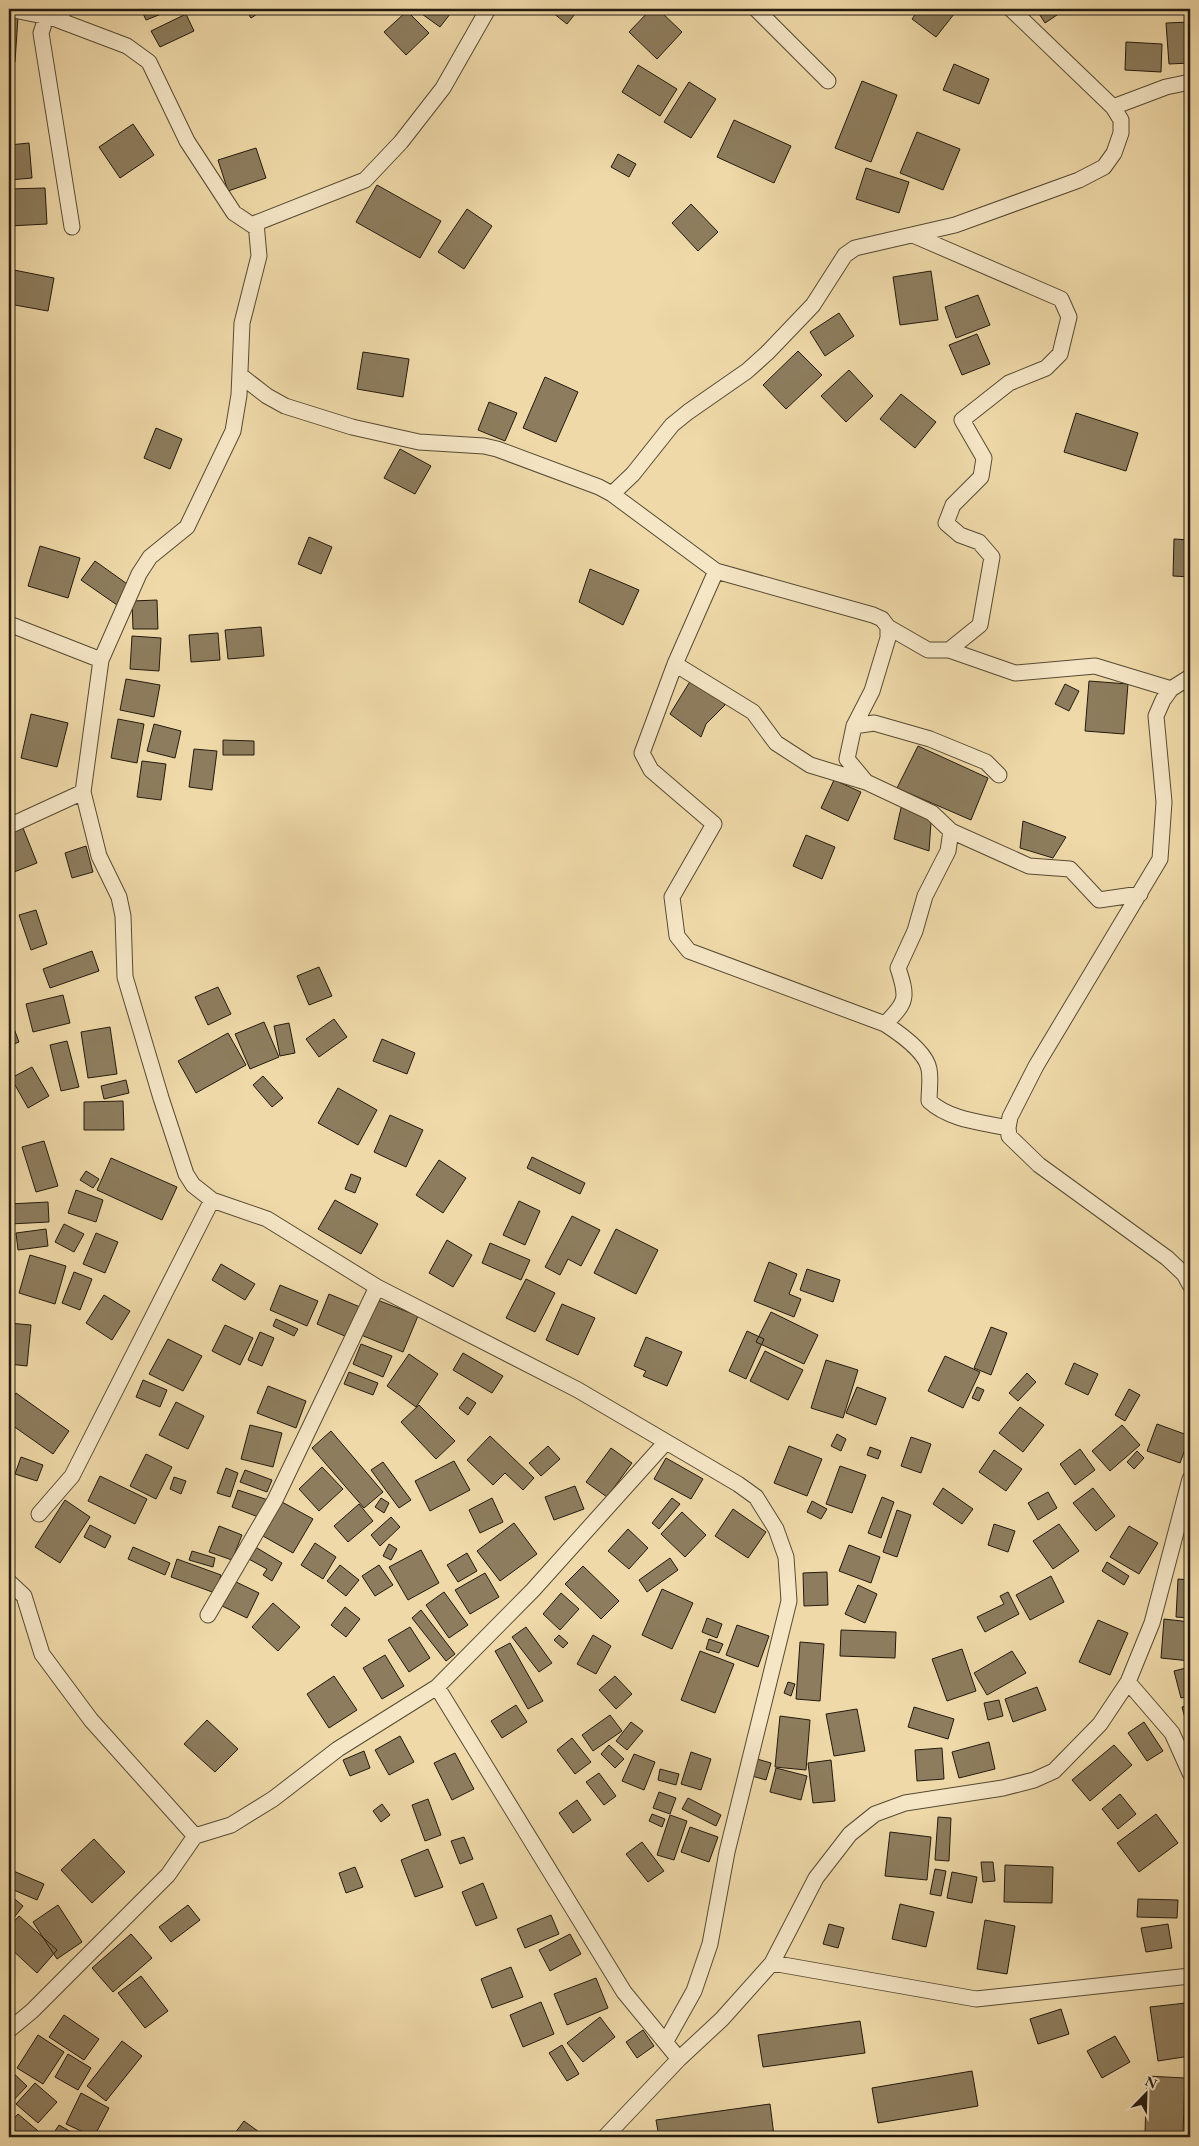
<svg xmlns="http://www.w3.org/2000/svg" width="1199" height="2146" viewBox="0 0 1199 2146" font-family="'EB Garamond',serif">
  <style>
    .building { fill: #8d7d5e; stroke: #231a0e }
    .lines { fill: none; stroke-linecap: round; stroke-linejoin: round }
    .minor-casing { stroke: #564a34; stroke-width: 17 }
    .minor { stroke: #f5e6c6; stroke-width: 15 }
  </style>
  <rect width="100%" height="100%" fill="#efd9a8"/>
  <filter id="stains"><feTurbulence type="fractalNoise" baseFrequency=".004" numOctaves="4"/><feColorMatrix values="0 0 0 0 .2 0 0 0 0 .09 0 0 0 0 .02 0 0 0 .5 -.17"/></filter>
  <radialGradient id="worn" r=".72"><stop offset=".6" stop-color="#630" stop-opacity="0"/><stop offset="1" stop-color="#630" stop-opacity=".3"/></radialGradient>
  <path class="building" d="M141 9H174L146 20Z
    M245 9H265L251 18Z
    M415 9H454L440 27Z
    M548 9H579L567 24Z
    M651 9H658L682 32 657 59 629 32Z
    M919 9H958L936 37 912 19Z
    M1036 9H1066L1045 23Z
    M407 11 429 33 406 55 384 32Z
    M186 14 194 31 160 47 151 31Z
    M9 16 18 17 15 62H9Z
    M1190 22V63L1169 64 1166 23Z
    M1126 42 1162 44 1161 72 1125 70Z
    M954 64 989 79 979 104 943 90Z
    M638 65 677 89 660 116 622 92Z
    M862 81 897 95 871 162 835 148Z
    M689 82 716 99 691 138 664 122Z
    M9 102H12V133H9Z
    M734 120 791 146 774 183 717 157Z
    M133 124 154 155 120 178 99 147Z
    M917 132 960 149 943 190 900 173Z
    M29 143 32 178 9 180V145Z
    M256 148 266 178 228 191 218 160Z
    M618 154 636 164 629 177 611 167Z
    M866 168 909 182 899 213 856 199Z
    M377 185 441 221 420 258 356 222Z
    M45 188 47 224 9 226V189Z
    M691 204 718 232 698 251 672 223Z
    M467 209 492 226 464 269 438 252Z
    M9 269 54 278 48 311 9 304Z
    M931 271 938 320 900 325 893 277Z
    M978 295 990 325 956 338 945 307Z
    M839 313 854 336 825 356 810 332Z
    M977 334 990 364 962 375 949 345Z
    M798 351 822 375 786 409 763 385Z
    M363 352 409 359 403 397 357 389Z
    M849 370 873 396 846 422 821 396Z
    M545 377 578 392 556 442 523 428Z
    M901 394 936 422 915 448 880 419Z
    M489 402 517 413 505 441 478 430Z
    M1076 413 1138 433 1126 471 1064 452Z
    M156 428 182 439 170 469 144 458Z
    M400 449 431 466 415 494 384 478Z
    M309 537 332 547 321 574 298 564Z
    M1174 539 1190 540V577L1173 576Z
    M40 546 80 558 68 598 28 586Z
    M95 561 130 586 117 605 81 580Z
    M590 569 639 590 623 625 579 602Z
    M157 600 158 629H133L132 601Z
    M261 627 264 656 228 659 225 630Z
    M218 633 220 660 191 662 189 635Z
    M132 636 161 638 159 671 130 669Z
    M694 675 725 705 706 724 701 737 670 714Z
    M126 679 160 685 154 717 120 710Z
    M1089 681 1128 684 1124 734 1085 731Z
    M1065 684 1079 691 1069 711 1055 704Z
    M31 714 68 723 57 767 21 758Z
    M118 719 144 724 137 763 111 758Z
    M154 724 181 731 175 758 147 751Z
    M223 740 254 741V755H223Z
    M918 746 988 778 971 820 897 788Z
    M194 749 217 751 212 790 189 787Z
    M142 761 166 764 161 800 137 797Z
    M834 780 861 792 848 821 821 808Z
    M903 799 931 822 929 851 894 839Z
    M1023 821 1066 837 1053 858 1020 848Z
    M23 828 37 863 9 874V833Z
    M806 835 835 847 822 879 793 866Z
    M86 846 93 872 72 878 65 853Z
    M36 910 47 944 31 950 19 915Z
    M92 951 99 971 50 988 43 969Z
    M319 967 332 996 309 1005 297 976Z
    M218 987 231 1014 208 1025 195 997Z
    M63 995 70 1023 33 1032 26 1004Z
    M9 1015 19 1042 9 1046Z
    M334 1019 347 1037 319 1057 306 1039Z
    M264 1022 279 1057 250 1069 235 1034Z
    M289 1023 295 1053 280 1056 274 1026Z
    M110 1027 117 1074 88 1078 81 1032Z
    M228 1033 246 1065 196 1093 178 1061Z
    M382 1039 415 1053 407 1074 373 1061Z
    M67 1041 79 1087 61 1091 50 1045Z
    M32 1067 49 1096 28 1108 11 1078Z
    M263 1076 283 1098 272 1107 253 1085Z
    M126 1080 129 1093 104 1099 101 1086Z
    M338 1088 377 1110 358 1145 318 1123Z
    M123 1101 124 1130H84V1102Z
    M390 1115 423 1130 406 1167 374 1152Z
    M44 1141 58 1186 36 1192 22 1147Z
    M532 1157 585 1183 580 1194 527 1168Z
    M111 1158 177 1187 162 1220 97 1190Z
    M439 1160 466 1178 443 1213 416 1195Z
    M86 1171 99 1179 93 1188 80 1180Z
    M351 1174 361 1178 355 1193 345 1189Z
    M76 1190 103 1200 96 1222 68 1213Z
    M335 1200 378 1224 361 1254 318 1229Z
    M519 1201 540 1211 525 1245 503 1235Z
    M48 1202 49 1222 10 1224 9 1204Z
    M572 1216 600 1230 581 1266 568 1259 560 1275 545 1267Z
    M64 1224 84 1234 74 1252 55 1242Z
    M46 1229 48 1246 18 1250 16 1233Z
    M616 1229 658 1250 636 1294 594 1273Z
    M96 1233 118 1242 105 1273 83 1264Z
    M447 1240 472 1255 453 1287 429 1273Z
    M490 1243 530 1260 521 1280 482 1263Z
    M30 1255 66 1266 55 1304 19 1293Z
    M769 1262 797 1274 789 1294 801 1299 794 1317 754 1301Z
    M221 1264 255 1284 245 1300 212 1280Z
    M807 1269 840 1280 833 1302 800 1290Z
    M74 1272 92 1279 80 1310 62 1303Z
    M526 1279 555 1293 535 1332 506 1318Z
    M280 1285 318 1301 307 1326 270 1310Z
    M329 1294 360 1307 347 1337 317 1324Z
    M104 1295 130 1311 112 1340 86 1323Z
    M375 1299 418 1316 403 1352 361 1335Z
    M562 1304 595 1318 578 1355 546 1340Z
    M771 1312 818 1335 804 1364 756 1342Z
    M276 1319 298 1329 294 1336 273 1326Z
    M9 1323 31 1325 27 1366 9 1364Z
    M225 1325 253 1338 240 1365 212 1351Z
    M991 1327 1007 1333 991 1375 974 1368Z
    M747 1331 764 1339 746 1379 729 1371Z
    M260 1332 274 1338 262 1366 248 1360Z
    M646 1337 682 1352 667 1386 643 1376 646 1371 634 1366Z
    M168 1339 202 1356 183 1391 149 1374Z
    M361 1344 392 1356 383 1377 353 1364Z
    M765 1351 803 1370 788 1400 750 1381Z
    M463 1353 503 1376 492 1393 453 1370Z
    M409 1354 438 1374 416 1407 387 1386Z
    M945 1356 980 1372 963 1408 928 1391Z
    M826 1360 858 1370 843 1418 811 1408Z
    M1074 1363 1098 1374 1088 1395 1065 1384Z
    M349 1372 378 1383 373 1395 344 1384Z
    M1027 1373 1036 1382 1018 1401 1009 1393Z
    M143 1380 167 1390 160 1407 136 1397Z
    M268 1386 306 1401 296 1428 257 1413Z
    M857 1387 886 1398 876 1425 846 1413Z
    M977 1387 984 1390 979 1401 972 1398Z
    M1129 1389 1140 1395 1125 1421 1115 1415Z
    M16 1393 69 1431 53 1454 9 1423V1403Z
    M467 1397 476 1403 468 1415 459 1408Z
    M176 1402 204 1416 188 1449 159 1435Z
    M419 1405 455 1441 436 1459 401 1422Z
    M1020 1407 1044 1425 1023 1452 999 1433Z
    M1157 1424 1190 1436 1180 1463 1147 1451Z
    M250 1425 282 1433 273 1467 241 1459Z
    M1122 1425 1140 1445 1110 1471 1092 1451Z
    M331 1431 383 1492 364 1508 312 1448Z
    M837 1434 846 1439 841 1451 831 1446Z
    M490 1436 534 1478 523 1490 505 1473 493 1485 467 1460Z
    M911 1437 931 1444 921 1473 901 1466Z
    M548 1446 560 1459 541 1476 529 1463Z
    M789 1446 822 1459 807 1496 774 1483Z
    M870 1447 881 1451 878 1459 867 1455Z
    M611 1448 632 1463 607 1497 586 1482Z
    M1080 1449 1095 1470 1075 1485 1060 1464Z
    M994 1450 1022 1469 1006 1491 979 1472Z
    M1137 1451 1144 1458 1134 1469 1127 1462Z
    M146 1454 172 1467 156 1499 130 1486Z
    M21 1457 43 1465 37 1481 15 1474Z
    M666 1458 703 1479 691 1499 654 1479Z
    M454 1461 470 1490 430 1511 415 1481Z
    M383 1462 411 1500 399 1508 371 1470Z
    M840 1466 866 1475 852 1513 826 1504Z
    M322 1467 343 1489 319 1511 299 1489Z
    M226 1468 238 1473 230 1497 217 1493Z
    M245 1470 272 1480 267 1492 240 1482Z
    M100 1476 147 1499 135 1524 88 1501Z
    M174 1477 186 1481 181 1494 170 1489Z
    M575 1486 584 1509 554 1520 545 1497Z
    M943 1488 973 1509 962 1524 933 1504Z
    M1093 1488 1115 1516 1096 1531 1073 1503Z
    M238 1490 268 1500 261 1518 232 1507Z
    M1048 1492 1057 1508 1038 1520 1028 1503Z
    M882 1497 894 1502 881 1538 868 1533Z
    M381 1498 389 1503 384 1513 375 1507Z
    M492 1498 503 1522 480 1533 469 1510Z
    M672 1498 680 1504 659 1529 652 1523Z
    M65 1500 90 1517 60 1563 35 1547Z
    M812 1501 827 1509 821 1519 807 1512Z
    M282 1502 313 1519 293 1553 263 1536Z
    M359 1504 373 1521 348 1542 334 1526Z
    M733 1509 766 1532 748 1558 715 1536Z
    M897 1510 911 1515 897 1557 883 1552Z
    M682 1512 706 1535 685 1557 661 1534Z
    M391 1517 400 1527 380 1546 371 1535Z
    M514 1523 537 1554 500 1581 477 1551Z
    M994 1524 1015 1531 1008 1552 988 1545Z
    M1059 1524 1079 1551 1053 1569 1033 1541Z
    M90 1525 111 1536 105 1548 84 1537Z
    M219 1526 242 1535 232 1560 209 1552Z
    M1129 1526 1158 1543 1139 1574 1110 1557Z
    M628 1529 648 1548 629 1569 608 1551Z
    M315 1543 336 1557 323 1579 301 1565Z
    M389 1544 397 1549 391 1560 383 1556Z
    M252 1545 282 1563 272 1581 263 1575 267 1569 245 1557Z
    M849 1545 880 1557 871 1583 839 1571Z
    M133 1547 170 1563 165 1575 128 1559Z
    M421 1550 439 1583 408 1600 389 1567Z
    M192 1551 215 1558 213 1567 189 1560Z
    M467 1553 477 1571 458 1582 447 1565Z
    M670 1558 678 1570 647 1592 639 1580Z
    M177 1559 221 1575 215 1593 171 1577Z
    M1107 1562 1129 1576 1124 1585 1102 1571Z
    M340 1565 359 1580 346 1596 327 1581Z
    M379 1565 393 1585 375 1596 362 1576Z
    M583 1566 619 1601 601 1619 565 1584Z
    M827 1572 828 1605 804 1606 803 1573Z
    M485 1573 499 1597 470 1614 455 1590Z
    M1051 1576 1064 1602 1030 1620 1016 1595Z
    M1178 1579 1190 1580V1618L1176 1617Z
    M232 1580 259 1593 247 1618 220 1605Z
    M858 1585 877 1594 865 1623 845 1614Z
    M662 1589 693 1603 672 1649 642 1635Z
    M444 1592 468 1625 449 1638 426 1605Z
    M1008 1592 1019 1614 985 1632 977 1617 1004 1604 1000 1596Z
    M561 1593 579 1609 560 1630 543 1614Z
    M273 1603 300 1627 278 1651 252 1627Z
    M345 1607 360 1619 346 1637 331 1625Z
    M421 1610 455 1654 446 1661 412 1618Z
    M707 1618 722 1624 717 1638 702 1632Z
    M1164 1619 1190 1622V1661L1161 1658Z
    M1098 1620 1128 1633 1110 1675 1079 1662Z
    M737 1625 769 1636 758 1667 726 1655Z
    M410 1627 430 1658 409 1672 388 1640Z
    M526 1627 552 1663 539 1672 512 1637Z
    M841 1630 896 1632 895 1658 840 1656Z
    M559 1635 568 1643 563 1648 554 1640Z
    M593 1635 611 1646 596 1674 577 1664Z
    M709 1639 723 1644 719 1653 706 1649Z
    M800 1642 824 1644 820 1701 796 1699Z
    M510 1643 543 1701 528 1709 495 1651Z
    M962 1649 976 1691 947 1701 932 1659Z
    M700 1651 734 1664 715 1713 681 1700Z
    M1012 1651 1026 1673 987 1695 974 1673Z
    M385 1655 404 1686 382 1699 363 1668Z
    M1190 1667V1696L1181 1698 1174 1671Z
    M334 1676 357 1710 329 1728 307 1694Z
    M615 1676 632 1694 616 1709 599 1690Z
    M788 1682 795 1684 791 1696 784 1693Z
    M1037 1687 1046 1710 1013 1722 1005 1699Z
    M999 1700 1003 1716 988 1720 984 1703Z
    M516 1705 527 1722 502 1738 491 1721Z
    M1190 1705V1732L1189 1733 1182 1707Z
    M914 1707 954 1719 948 1739 908 1727Z
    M857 1709 865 1751 834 1756 826 1714Z
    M610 1715 622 1731 593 1751 582 1735Z
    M780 1716 810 1720 806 1770 775 1767Z
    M207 1720 238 1749 215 1772 184 1744Z
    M631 1722 643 1731 627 1750 616 1741Z
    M1144 1722 1163 1751 1147 1761 1128 1733Z
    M400 1736 414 1762 389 1775 375 1750Z
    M572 1738 591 1762 575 1774 557 1750Z
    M989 1742 995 1769 959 1778 952 1752Z
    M609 1745 624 1759 615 1768 601 1754Z
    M1114 1745 1132 1765 1090 1801 1072 1780Z
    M942 1748 944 1779 917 1781 915 1750Z
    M364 1751 370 1768 350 1776 343 1760Z
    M691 1752 711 1759 701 1790 681 1784Z
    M455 1753 474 1789 452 1800 434 1763Z
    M634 1754 655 1762 644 1790 622 1781Z
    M757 1759 771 1763 766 1780 752 1776Z
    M831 1760 835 1801 813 1803 808 1763Z
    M776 1768 807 1776 801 1800 770 1792Z
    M660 1769 679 1774 676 1785 658 1780Z
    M599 1773 616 1796 604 1805 586 1782Z
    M659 1792 676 1798 670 1814 653 1808Z
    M1120 1794 1136 1814 1118 1829 1102 1809Z
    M688 1798 721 1815 716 1826 682 1809Z
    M428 1799 441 1835 425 1841 412 1805Z
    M577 1800 591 1820 573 1833 559 1813Z
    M382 1804 390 1815 381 1822 373 1811Z
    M652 1814 665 1819 662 1827 649 1821Z
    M1156 1814 1178 1843 1139 1872 1117 1843Z
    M670 1815 687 1821 674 1860 657 1855Z
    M938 1817 951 1818 949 1861 935 1860Z
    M690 1827 718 1837 709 1862 681 1852Z
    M890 1832 931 1837 927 1880 885 1876Z
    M464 1837 473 1859 460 1864 451 1841Z
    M94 1839 125 1872 92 1903 61 1870Z
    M642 1842 664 1871 648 1882 626 1854Z
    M428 1849 443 1887 415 1897 401 1860Z
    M981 1862H993L995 1881 983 1882Z
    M1005 1865 1053 1867 1052 1903 1004 1902Z
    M355 1867 363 1887 346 1893 339 1873Z
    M935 1869 946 1871 941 1896 930 1894Z
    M11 1870 44 1884 37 1900 9 1888Z
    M952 1872 977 1877 972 1903 947 1898Z
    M483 1883 497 1918 476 1926 462 1892Z
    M9 1894 23 1906 9 1924Z
    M1138 1899 1178 1900 1177 1918 1137 1917Z
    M900 1904 934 1912 926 1947 892 1939Z
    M58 1905 82 1942 57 1959 33 1922Z
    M188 1905 200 1920 171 1942 159 1927Z
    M551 1915 559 1934 525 1948 517 1929Z
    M19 1916 57 1950 37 1973 9 1947V1927Z
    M985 1920 1015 1926 1007 1974 977 1969Z
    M829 1924 844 1928 838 1948 823 1944Z
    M1168 1924 1172 1948 1146 1952 1141 1928Z
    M131 1934 152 1958 113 1992 92 1968Z
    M570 1934 581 1954 550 1971 539 1950Z
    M511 1967 523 1997 492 2008 481 1979Z
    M141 1976 168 2011 145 2028 118 1993Z
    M596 1978 608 2008 567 2025 554 1994Z
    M541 2002 554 2034 523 2047 510 2015Z
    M1186 2003 1190 2034V2056L1158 2061 1150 2007Z
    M1061 2009 1069 2034 1038 2044 1030 2019Z
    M64 2015 99 2039 84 2060 49 2037Z
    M600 2017 615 2037 583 2062 567 2043Z
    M860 2021 865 2053 763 2067 758 2035Z
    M643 2030 654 2046 637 2058 626 2042Z
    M38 2035 64 2052 43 2084 17 2068Z
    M1115 2036 1130 2062 1102 2078 1087 2051Z
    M122 2041 142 2056 106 2101 87 2086Z
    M562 2045 579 2074 567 2081 549 2053Z
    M68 2054 91 2068 78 2090 55 2077Z
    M9 2069 27 2086 9 2105Z
    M972 2071 978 2106 878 2123 872 2088Z
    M1147 2076 1185 2078 1183 2133 1145 2132Z
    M35 2083 57 2102 38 2123 16 2104Z
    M81 2093 109 2108 94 2137 66 2124Z
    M770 2104 774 2136 659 2137 656 2120Z
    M18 2114 44 2136 42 2137H9V2124Z
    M244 2121 266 2137H232Z
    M59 2125 80 2137H51Z"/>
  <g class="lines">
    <defs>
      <path id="minor" d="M9 9 53 18 127 46 149 62 187 141 234 213 255 227
        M66 9 45 21 41 33 72 227
        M756 9 828 81
        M1113 107 1166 87 1190 82
        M240 375 267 396 285 406 352 427 419 442 484 446 497 449 599 487 612 494 716 571 873 615 882 619 888 627V638L872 691 854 726 847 759 866 782 932 813 951 831 948 851 925 896 915 931 898 968C908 998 907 1002 885 1024 899 1033 926 1052 929 1069 931 1079 929 1091 929 1101 950 1120 980 1122 1008 1128
        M612 494 633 474 672 425 688 412 747 371 767 353 813 305 845 255 855 248 955 225 1079 180 1104 167 1114 153 1121 133V120L1113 107 1011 9
        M716 571 675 664 642 753 651 770 714 824 672 897 677 936 689 951 885 1024
        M9 624 101 660
        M888 627 928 650H949L980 625 992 557 979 542 960 535 946 523 953 505 981 477 984 458 962 420 1009 383 1046 368 1060 354 1069 317 1061 299 913 235
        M949 650 1015 673 1095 666 1171 689
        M675 664 753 712 776 743 810 765 866 782
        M1190 677 1171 689 1163 700 1156 716 1164 802 1160 859 1036 1066 1010 1117 1008 1128 1009 1136 1039 1165 1167 1258 1184 1274 1190 1285
        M854 726 874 723 930 739 986 762 999 775
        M83 792 101 660 139 574 150 557 187 527 233 431 239 395 242 323 259 256 256 223 365 180 401 142 443 88 488 9
        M9 826 83 792 99 856 119 897 123 916 125 977 161 1098 186 1174 193 1185 212 1200 267 1219 377 1287 578 1390 738 1484 756 1497 776 1529 786 1557 789 1601 727 1852 710 1944 694 1991 666 2041
        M951 831 1029 866 1070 869 1099 900 1140 894
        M39 1514 72 1476 212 1200
        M9 1582 24 1596 42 1654 91 1720 195 1836
        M208 1615 275 1500 377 1287
        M1128 1682 1172 1733 1190 1773
        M437 1687 624 1992 679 2059
        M772 1963 976 1999 1190 1976
        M9 2030 32 2011 168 1875 195 1836 231 1825 273 1799 338 1749 437 1687 533 1590 666 1442
        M605 2137 679 2059 722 2019 772 1963 816 1878 850 1834 875 1814 905 1803 1003 1788 1034 1780 1054 1771 1100 1724 1128 1682 1152 1623 1190 1479"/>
    </defs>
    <use href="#minor" class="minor-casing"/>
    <use href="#minor" class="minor"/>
  </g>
  <rect width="1199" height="2146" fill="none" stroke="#efd9a8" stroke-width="30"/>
  <rect x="10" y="10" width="1179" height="2126" fill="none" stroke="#231a0e" stroke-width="2.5"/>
  <rect x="15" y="15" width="1169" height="2116" fill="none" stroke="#231a0e"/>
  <g transform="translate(1146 2094) rotate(23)" stroke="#f5e6c6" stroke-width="4" paint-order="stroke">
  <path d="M0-4L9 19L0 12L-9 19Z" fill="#231a0e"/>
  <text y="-8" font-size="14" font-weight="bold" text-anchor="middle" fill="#231a0e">N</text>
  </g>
  <rect width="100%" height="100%" filter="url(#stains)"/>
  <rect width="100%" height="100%" fill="url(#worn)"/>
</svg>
